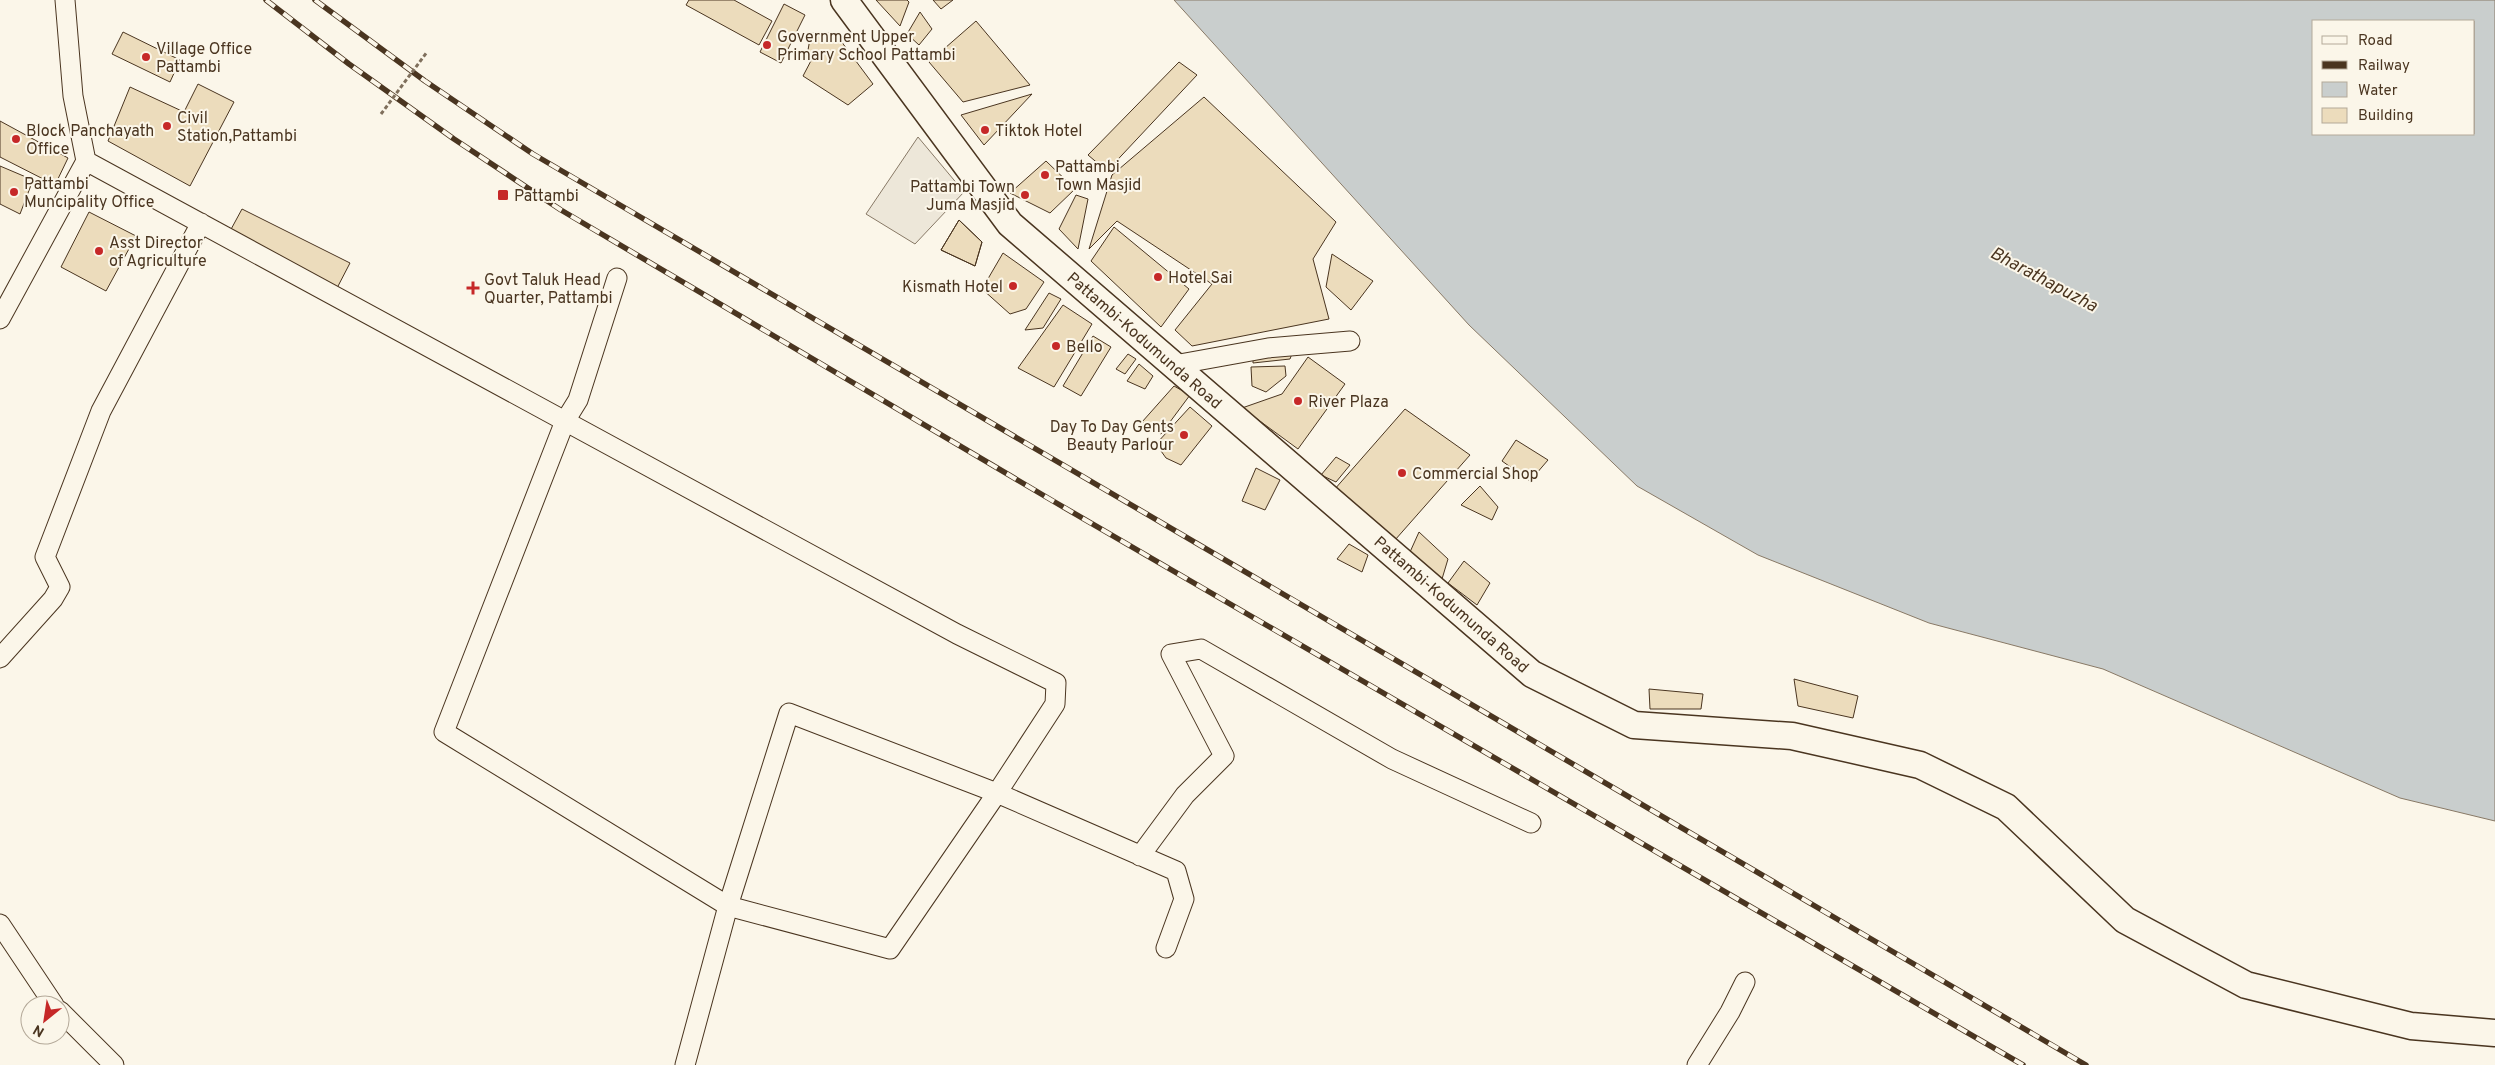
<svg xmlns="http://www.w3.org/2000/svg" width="2495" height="1065" viewBox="0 0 2495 1065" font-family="Overpass,sans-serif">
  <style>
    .parking { fill: #ede7d9; stroke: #887966 }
    .water { fill: #c9cecd; stroke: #887966; fill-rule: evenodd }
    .building { fill: #ecdcbc; stroke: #4a3520 }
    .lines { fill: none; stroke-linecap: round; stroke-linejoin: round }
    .minor-casing { stroke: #4a3520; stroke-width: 21 }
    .secondary-casing { stroke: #4a3520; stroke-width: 29 }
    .minor { stroke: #fbf6e9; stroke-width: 19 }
    .secondary { stroke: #fbf6e9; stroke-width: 26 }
    .rail-casing { stroke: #4a3520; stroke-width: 5.5 }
    .rail { stroke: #fbf6e9; stroke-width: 4; stroke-dasharray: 11; stroke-linecap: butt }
    .path-bridge { stroke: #7f6f5c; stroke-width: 3; stroke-dasharray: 4 2.5; stroke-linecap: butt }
    .poi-dot { fill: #c62828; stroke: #fbf6e9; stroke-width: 2 }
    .labels { text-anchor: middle; stroke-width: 4; stroke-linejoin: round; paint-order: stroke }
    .poi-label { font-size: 16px; fill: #4a3520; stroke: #fbf6e9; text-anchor: start }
    .street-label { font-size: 16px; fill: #4a3520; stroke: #fbf6e9 }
    .water-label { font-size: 18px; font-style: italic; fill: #4a3520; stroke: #fbf6e9 }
  </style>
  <rect width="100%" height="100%" fill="#fbf6e9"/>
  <path class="parking" d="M918 137 964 192 915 244 866 214Z"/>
  <path class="water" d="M1174 0H2495V821L2400 798 2103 669 1929 623 1758 555 1637 486 1469 325ZM2314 21H2474V134H2314Z"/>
  <path class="building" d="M689 0H734L772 21 759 45 686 5Z
    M876 0H907L909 2 900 26Z
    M933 0H953L941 9Z
    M784 4 805 15 781 63 760 52Z
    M920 12 932 29 919 45 907 34Z
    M976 21 1030 85 963 102 929 62Z
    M123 32 180 60 170 82 112 54Z
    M811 33H835L873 84 848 105 803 76 814 55 808 50Z
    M1179 62 1197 75 1107 171 1088 155Z
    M198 84 234 102 190 186 108 141 130 87 184 112Z
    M1032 94 984 145 961 115Z
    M1204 97 1336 222 1313 259 1329 319 1192 346 1175 330 1212 284 1117 221 1089 249 1112 175Z
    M0 121 68 158 55 185 0 157Z
    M1046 161 1075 189 1050 213 1010 193Z
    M0 166 33 180 20 214 0 204Z
    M1076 195 1088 199 1078 249 1059 229Z
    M242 209 350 263 336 290 229 233Z
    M89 212 136 236 106 291 61 267Z
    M959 220 982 242 975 266 941 250Z
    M959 220 982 242 975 266 941 250Z
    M1114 227 1189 289 1161 327 1091 261Z
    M1003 253 1044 282 1026 309 1010 314 982 289Z
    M1332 254 1373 281 1351 310 1326 287Z
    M1049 293 1061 299 1043 328 1025 330Z
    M1063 305 1092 324 1054 387 1018 368Z
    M1093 336 1111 347 1081 396 1063 386Z
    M1293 351 1290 359 1253 363V355Z
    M1128 354 1136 359 1125 374 1116 369Z
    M1308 357 1345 384 1298 449 1242 408 1282 394Z
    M1139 364 1153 376 1145 389 1127 381Z
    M1285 366 1286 376 1266 392 1252 386 1251 367Z
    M1174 386 1190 395 1161 434 1142 422Z
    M1190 407 1212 426 1181 465 1166 458 1156 444Z
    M1405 409 1470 455 1395 540 1334 490Z
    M1516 440 1548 460 1530 481 1502 461Z
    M1336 457 1350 465 1336 482 1321 475Z
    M1256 468 1280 480 1265 510 1242 501Z
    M1480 486 1498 507 1492 520 1461 505Z
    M1419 532 1448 559 1442 579 1410 552Z
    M1349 544 1368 555 1362 572 1337 559Z
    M1464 561 1490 583 1477 605 1448 583Z
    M1794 679 1858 696 1853 718 1798 706Z
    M1649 689 1703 694 1701 709H1650Z"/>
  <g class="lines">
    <defs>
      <path id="minor" d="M65 0 73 96 86 161 957 634 1056 683 1055 704 997 793 1176 871 1184 899 1166 948
        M617 278 578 400 565 421 444 732 728 906 890 949 997 793 789 713 728 906 685 1065
        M0 319 86 161
        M1174 365 1268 348 1350 341
        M0 658 53 599 60 587 45 557 101 411 201 223
        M1140 856 1185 795 1224 756 1171 654 1201 649 1392 759 1531 823
        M0 924 54 1005
        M60 1011 114 1065
        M1697 1065 1730 1012 1745 982"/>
      <path id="secondary" d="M844 0 1010 224 1532 674 1634 725 1792 736 1920 765 2006 807 2125 920 2246 985 2411 1026 2495 1033"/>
    </defs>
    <use href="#minor" class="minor-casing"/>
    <use href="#secondary" class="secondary-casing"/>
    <use href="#minor" class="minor"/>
    <use href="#secondary" class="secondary"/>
    <defs>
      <path id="rail" d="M266 0 349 64 454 139 561 210 1053 501 2023 1065
        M315 0 425 81 533 154 2086 1065"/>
    </defs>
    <use href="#rail" class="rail-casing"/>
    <use href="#rail" class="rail"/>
    <path class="path-bridge" d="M381 114 427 52"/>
  </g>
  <g class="poi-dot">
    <circle cx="767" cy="45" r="5"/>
    <circle cx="146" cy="57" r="5"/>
    <circle cx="167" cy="126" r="5"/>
    <circle cx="985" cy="130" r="5"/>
    <circle cx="16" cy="139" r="5"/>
    <circle cx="1045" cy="175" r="5"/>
    <circle cx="14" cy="192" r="5"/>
    <rect x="497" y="189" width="12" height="12" rx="2.5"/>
    <circle cx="1025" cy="195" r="5"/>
    <circle cx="99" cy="251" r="5"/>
    <circle cx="1158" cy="277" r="5"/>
    <circle cx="1013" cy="286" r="5"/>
    <path d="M470.5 280.5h5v5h5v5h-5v5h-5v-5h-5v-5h5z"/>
    <circle cx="1056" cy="346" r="5"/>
    <circle cx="1298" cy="401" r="5"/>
    <circle cx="1184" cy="435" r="5"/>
    <circle cx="1402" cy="473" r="5"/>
  </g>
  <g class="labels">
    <g class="poi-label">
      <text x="777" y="42">Government Upper<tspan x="777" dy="18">Primary School Pattambi</tspan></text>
      <text x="156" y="54">Village Office<tspan x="156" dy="18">Pattambi</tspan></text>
      <text x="177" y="123">Civil<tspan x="177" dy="18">Station,Pattambi</tspan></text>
      <text x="26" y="136">Block Panchayath<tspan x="26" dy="18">Office</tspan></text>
      <text x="995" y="136">Tiktok Hotel</text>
      <text x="1055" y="172">Pattambi<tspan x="1055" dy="18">Town Masjid</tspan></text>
      <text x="24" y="189">Pattambi<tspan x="24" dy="18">Muncipality Office</tspan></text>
      <text x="1015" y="192" text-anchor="end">Pattambi Town<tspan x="1015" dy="18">Juma Masjid</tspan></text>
      <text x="514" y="201">Pattambi</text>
      <text x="109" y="248">Asst Director<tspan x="109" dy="18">of Agriculture</tspan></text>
      <text x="1168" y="283">Hotel Sai</text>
      <text x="484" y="285">Govt Taluk Head<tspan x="484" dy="18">Quarter, Pattambi</tspan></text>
      <text x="1003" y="292" text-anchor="end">Kismath Hotel</text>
      <text x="1066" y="352">Bello</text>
      <text x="1308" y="407">River Plaza</text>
      <text x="1174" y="432" text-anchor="end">Day To Day Gents<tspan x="1174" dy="18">Beauty Parlour</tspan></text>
      <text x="1412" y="479">Commercial Shop</text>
    </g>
    <g class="street-label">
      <text transform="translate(1145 340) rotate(41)" y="6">Pattambi-Kodumunda Road</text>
      <text transform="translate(1452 604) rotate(41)" y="6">Pattambi-Kodumunda Road</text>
    </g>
    <g class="water-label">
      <text transform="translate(2044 279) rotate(28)" y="6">Bharathapuzha</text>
    </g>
  </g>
  <rect x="2312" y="20" width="162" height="115" fill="#fbf6e9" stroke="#b4a999"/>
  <rect x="2322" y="36" width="25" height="8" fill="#fbf6e9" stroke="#b4a999"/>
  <text x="2358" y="45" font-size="15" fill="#4a3520">Road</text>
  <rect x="2322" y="61" width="25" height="8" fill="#4a3520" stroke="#b4a999"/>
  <text x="2358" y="70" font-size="15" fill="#4a3520">Railway</text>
  <rect x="2322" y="82" width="25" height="15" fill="#c9cecd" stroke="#b4a999"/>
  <text x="2358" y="95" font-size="15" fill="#4a3520">Water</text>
  <rect x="2322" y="108" width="25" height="15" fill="#ecdcbc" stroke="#b4a999"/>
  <text x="2358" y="120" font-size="15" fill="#4a3520">Building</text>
  <g transform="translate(45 1020) rotate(210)"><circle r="24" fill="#fbf6e9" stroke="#b4a999"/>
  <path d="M0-4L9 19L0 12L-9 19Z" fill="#c62828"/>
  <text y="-8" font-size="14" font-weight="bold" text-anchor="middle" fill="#4a3520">N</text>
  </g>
</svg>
